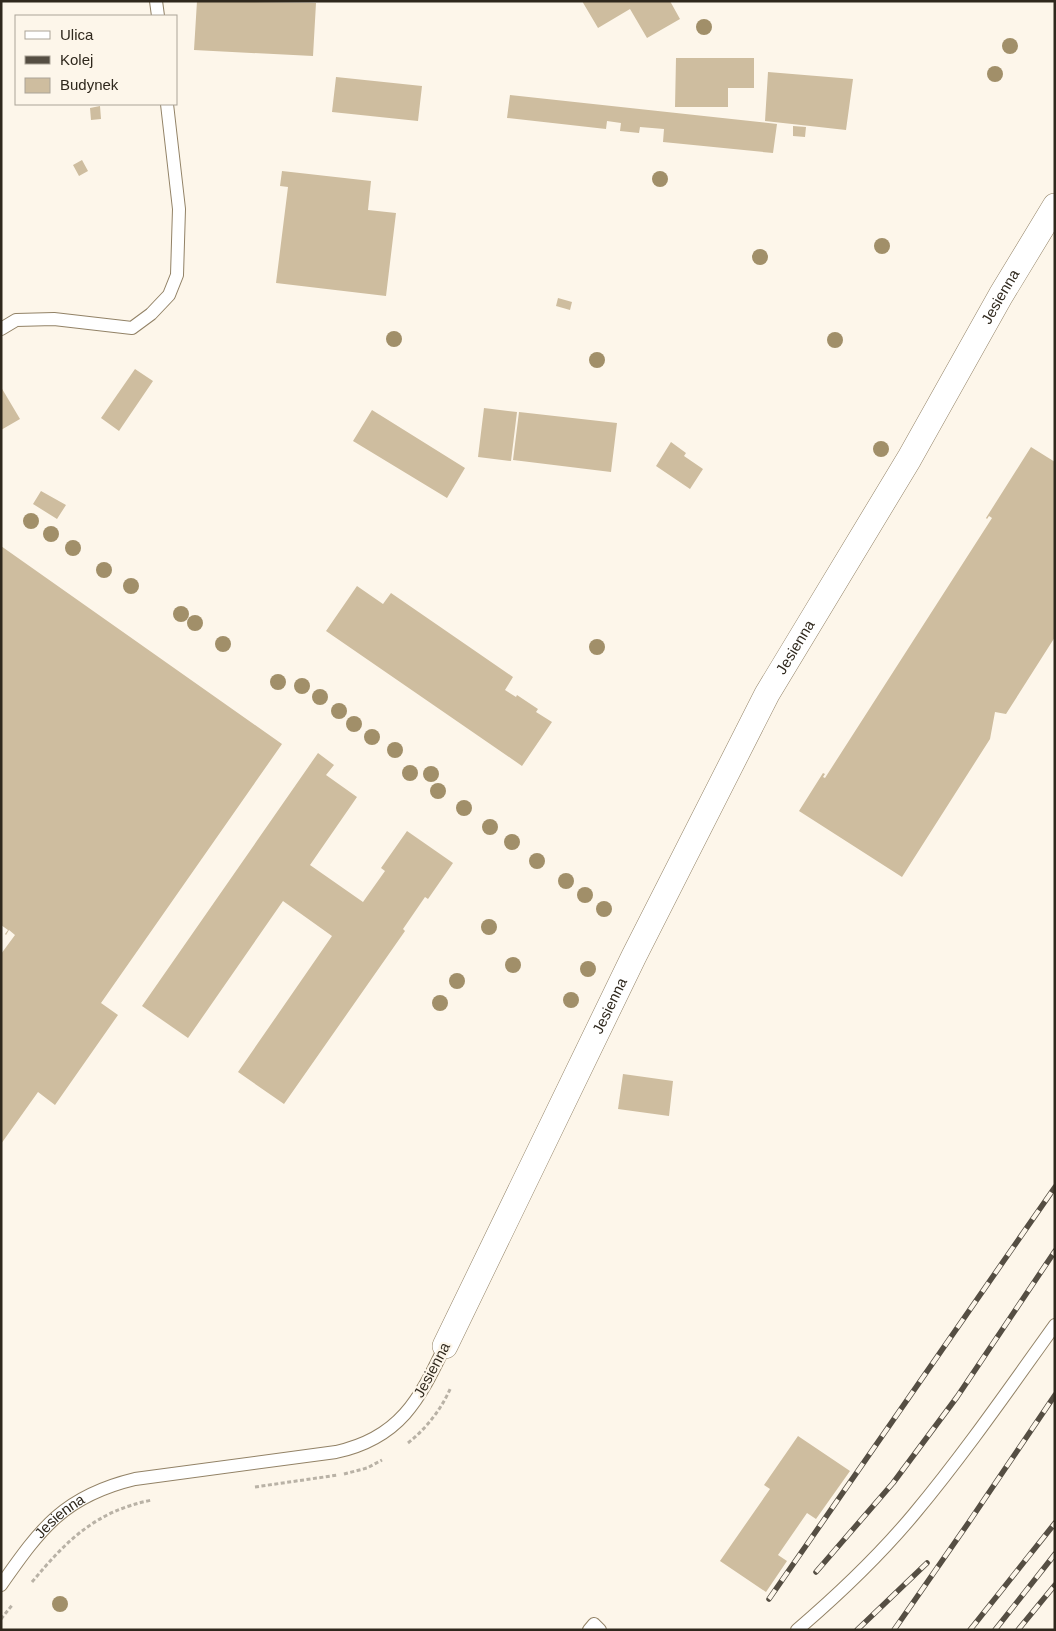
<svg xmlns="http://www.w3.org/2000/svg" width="1056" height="1631" viewBox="0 0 1056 1631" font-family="Arial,sans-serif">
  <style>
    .building { fill: #cebd9f }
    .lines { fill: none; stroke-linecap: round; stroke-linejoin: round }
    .service-casing { stroke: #928266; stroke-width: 14 }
    .minor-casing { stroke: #928266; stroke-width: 26 }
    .path { stroke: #b9b2a6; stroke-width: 3; stroke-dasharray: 4 2.5; stroke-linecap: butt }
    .service { stroke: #fff; stroke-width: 12 }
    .minor { stroke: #fff; stroke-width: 25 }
    .rail-casing { stroke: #554e43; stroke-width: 5.5 }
    .rail { stroke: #fdf6ea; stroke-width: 4; stroke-dasharray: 11; stroke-linecap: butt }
    .tree { fill: #a18f69 }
    .labels { text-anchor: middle; stroke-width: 4.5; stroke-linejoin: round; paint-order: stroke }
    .street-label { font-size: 15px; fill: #2f281d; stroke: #fdf6ea }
  </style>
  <rect width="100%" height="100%" fill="#fdf6ea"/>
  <path class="building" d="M197 1 316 3 313 56 194 50Z
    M582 1H670L680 19 647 38 630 9 598 28Z
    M676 58H754V88H728V107H675Z
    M768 72 853 79 846 130 765 121Z
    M336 77 422 86 418 121 332 112Z
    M510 95 777 124 773 153 663 142 664 129 640 127 639 133 620 131 621 123 607 121 606 129 507 118Z
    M100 106 101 119 91 120 90 108Z
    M793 126 806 127 805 137 793 136Z
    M82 160 88 171 79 176 73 165Z
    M282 171 371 181 368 210 396 213 386 296 276 283 288 187 280 186Z
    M558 298 572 302 570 310 556 306Z
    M135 369 153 381 119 431 101 418Z
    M1 387 20 419 1 430Z
    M484 408 517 412 511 461 478 457Z
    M372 410 465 468 447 498 353 441Z
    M519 412 617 423 611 472 513 460Z
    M671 442 686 453 684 456 703 469 690 489 656 466Z
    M1031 447 1055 462V637L1006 714 995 712 990 739 902 877 799 811 823 773 825 774 823 777 825 778 992 518 989 516 987 519 986 518Z
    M41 491 66 505 57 519 33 504Z
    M1 546 282 744 101 1003 118 1015 55 1105 38 1092 1 1144V954L15 935 9 930 6 935 5 934 8 930 1 925Z
    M357 586 383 604 391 593 513 677 505 690 516 697 517 695 538 709 536 712 552 722 522 766 326 631Z
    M318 753 334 765 326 775 357 797 310 865 363 902 385 871 381 868 407 831 453 863 428 899 425 897 403 929 405 931 284 1104 238 1072 332 936 283 901 188 1038 142 1006Z
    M623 1074 673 1081 669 1116 618 1109Z
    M798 1436 850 1471 816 1519 807 1513 778 1555 787 1561 766 1592 720 1561 770 1489 764 1485Z"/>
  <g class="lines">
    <defs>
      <g id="service">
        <path d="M156 1 158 16"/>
        <path d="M1 329 16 320 54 319 132 328 151 314 169 295 177 275 179 209 167 104"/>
        <path id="s1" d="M1 1585C41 1528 64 1496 135 1479L336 1452C400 1438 419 1400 445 1346"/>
        <path d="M589 1630 594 1624 600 1630"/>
        <path d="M797 1630C839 1594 879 1556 914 1514 964 1454 1009 1389 1055 1325"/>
      </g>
      <g id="minor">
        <path id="s2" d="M445 1346 634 956 767 694 909 459 1001 295 1055 206"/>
      </g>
    </defs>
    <use href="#service" class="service-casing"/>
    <use href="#minor" class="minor-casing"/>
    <path class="path" d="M408 1443C427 1428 442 1408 451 1387
      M344 1474 367 1468 382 1460
      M255 1487 338 1475
      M32 1582C67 1540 96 1511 152 1500
      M1 1619 13 1604"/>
    <use href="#service" class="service"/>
    <use href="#minor" class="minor"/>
    <defs>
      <path id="rail" d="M816 1572 893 1483 957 1397 1055 1251
        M769 1599 1055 1187
        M857 1630 927 1563
        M894 1630 969 1522 1055 1395
        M970 1630 1055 1523
        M995 1630 1055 1554
        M1018 1630 1055 1585"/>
    </defs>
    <use href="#rail" class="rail-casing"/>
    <use href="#rail" class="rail"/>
  </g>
  <g class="tree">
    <circle cx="704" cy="27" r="8"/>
    <circle cx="1010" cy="46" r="8"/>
    <circle cx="995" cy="74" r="8"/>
    <circle cx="660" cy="179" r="8"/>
    <circle cx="882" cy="246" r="8"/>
    <circle cx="760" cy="257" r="8"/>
    <circle cx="394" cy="339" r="8"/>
    <circle cx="835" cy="340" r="8"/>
    <circle cx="597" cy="360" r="8"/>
    <circle cx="881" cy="449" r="8"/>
    <circle cx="31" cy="521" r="8"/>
    <circle cx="51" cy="534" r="8"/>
    <circle cx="73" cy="548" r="8"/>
    <circle cx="104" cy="570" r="8"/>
    <circle cx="131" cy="586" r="8"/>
    <circle cx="181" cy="614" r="8"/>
    <circle cx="195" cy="623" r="8"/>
    <circle cx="223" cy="644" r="8"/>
    <circle cx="597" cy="647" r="8"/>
    <circle cx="278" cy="682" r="8"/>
    <circle cx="302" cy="686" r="8"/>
    <circle cx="320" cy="697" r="8"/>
    <circle cx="339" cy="711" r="8"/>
    <circle cx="354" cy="724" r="8"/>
    <circle cx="372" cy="737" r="8"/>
    <circle cx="395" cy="750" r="8"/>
    <circle cx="410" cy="773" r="8"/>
    <circle cx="431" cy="774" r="8"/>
    <circle cx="438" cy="791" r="8"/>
    <circle cx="464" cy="808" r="8"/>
    <circle cx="490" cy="827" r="8"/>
    <circle cx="512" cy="842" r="8"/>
    <circle cx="537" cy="861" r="8"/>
    <circle cx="566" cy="881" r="8"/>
    <circle cx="585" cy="895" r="8"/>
    <circle cx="604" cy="909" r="8"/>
    <circle cx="489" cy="927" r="8"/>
    <circle cx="513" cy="965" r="8"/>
    <circle cx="588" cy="969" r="8"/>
    <circle cx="457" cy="981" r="8"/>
    <circle cx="571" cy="1000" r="8"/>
    <circle cx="440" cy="1003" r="8"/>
    <circle cx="60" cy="1604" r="8"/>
  </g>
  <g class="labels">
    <g class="street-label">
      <text dy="5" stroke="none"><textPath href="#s2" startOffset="1188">Jesienna</textPath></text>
      <text dy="5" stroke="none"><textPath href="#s2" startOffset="782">Jesienna</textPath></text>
      <text dy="5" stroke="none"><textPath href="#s2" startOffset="378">Jesienna</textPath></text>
      <text transform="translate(432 1370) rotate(-62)" y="5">Jesienna</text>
      <text dy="5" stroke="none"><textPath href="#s1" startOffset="91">Jesienna</textPath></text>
    </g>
  </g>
  <rect width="1056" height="1631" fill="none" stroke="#2f281d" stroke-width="5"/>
  <rect x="15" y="15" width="162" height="90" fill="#fdf6ea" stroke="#aba498"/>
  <rect x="25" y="31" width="25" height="8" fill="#ffffff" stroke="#aba498"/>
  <text x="60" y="40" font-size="15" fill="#2f281d">Ulica</text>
  <rect x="25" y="56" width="25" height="8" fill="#554e43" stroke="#aba498"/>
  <text x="60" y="65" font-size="15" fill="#2f281d">Kolej</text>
  <rect x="25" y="78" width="25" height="15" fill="#cebd9f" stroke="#aba498"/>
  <text x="60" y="90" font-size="15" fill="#2f281d">Budynek</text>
</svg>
